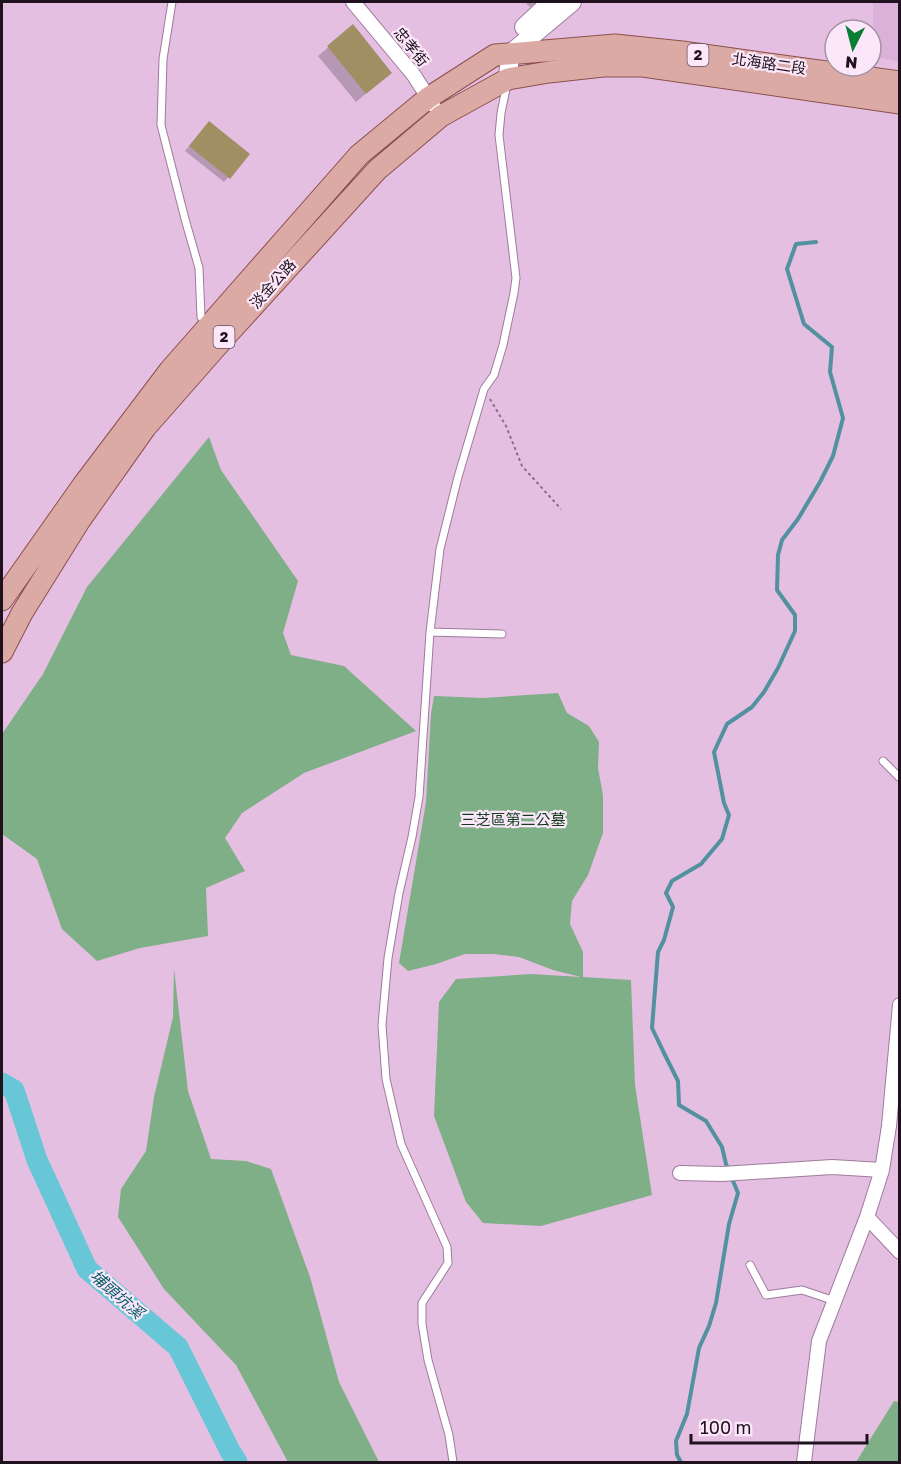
<svg xmlns="http://www.w3.org/2000/svg" width="901" height="1464" viewBox="0 0 901 1464" font-family="'Golos Text','Noto Sans TC',sans-serif">
  <style>
    .built { fill: #dcb1d9 }
    .green { fill: #7eaf86 }
    .shadow { fill: #0003 }
    .lines { fill: none; stroke-linecap: round; stroke-linejoin: round }
    .stream { stroke: #52919f; stroke-width: 4 }
    .river { stroke: #68c7d6; stroke-width: 21 }
    .building { fill: #a18f64 }
    .lane-casing { stroke: #9e7b9c; stroke-width: 9 }
    .street-casing { stroke: #9e7b9c; stroke-width: 16 }
    .secondary-casing { stroke: #9e7b9c; stroke-width: 20 }
    .primary-casing { stroke: #8b504d; stroke-width: 23 }
    .path { stroke: #896f87; stroke-width: 2; stroke-dasharray: 3 3; stroke-linecap: butt }
    .lane { stroke: #fff; stroke-width: 7 }
    .street { stroke: #fff; stroke-width: 14 }
    .secondary { stroke: #fff; stroke-width: 18 }
    .primary { stroke: #dcaaa4; stroke-width: 21 }
    .labels { text-anchor: middle; stroke-width: 4.5; stroke-linejoin: round; paint-order: stroke }
    .shield { fill: #fbe7f9; stroke: #615260; stroke-width: 1.5 }
    .shield-label { font-size: 14px; font-weight: bold; fill: #1f121e }
    .street-label { font-size: 15px; fill: #1f121e; stroke: #fbe7f9 }
    .park-label { font-size: 15px; fill: #113c1b; stroke: #fbe7f9 }
    .water-label { font-size: 16px; font-style: italic; fill: #015a65; stroke: #fbe7f9 }
  </style>
  <rect width="100%" height="100%" fill="#e5bfe2"/>
  <path class="built" d="M873 2H899V62L873 56Z"/>
  <path class="green" d="M209 437 221 470 298 581 283 633 291 655 344 666 416 731 304 773 242 813 225 838 245 871 206 888 208 936 140 948 97 961 62 929 37 859 2 834V734L43 674 87 587Z
    M558 693 567 713 589 726 599 742 598 768 603 795V833L588 875 572 901 570 924 583 952V977L631 980 635 1085 652 1195 541 1226 483 1223 466 1202 434 1116 439 1002 456 979 531 974 581 977 553 970 519 957 494 954H465L436 964 408 971 399 963 426 802 431 714 434 696 483 698Z
    M174 969 188 1091 211 1159 246 1161 271 1169 310 1277 339 1382 379 1462H288L236 1365 164 1289 118 1217 121 1189 146 1151 154 1097 173 1017Z
    M894 1401 899 1402V1462H856Z"/>
  <path class="shadow" d="M525 2H537L530 7Z
    M353 26 390 73 356 102 318 56Z
    M204 128 247 155 224 182 185 151Z"/>
  <g class="lines">
    <path class="stream" d="M681 1462 677 1455 676 1441 687 1414 699 1348 709 1326 716 1303 729 1224 738 1193 726 1164 722 1147 706 1121 679 1105 678 1081 665 1055 652 1028 658 952 664 940 673 907 666 893 672 881 701 864 722 839 729 815 724 803 714 752 727 724 752 707 764 692 778 668 795 631V615L777 590 778 555 782 540 798 519 820 482 833 456 843 418 830 372 832 347 804 324 787 269 796 244 816 242"/>
    <path class="river" d="M2 1083 14 1090 37 1160 87 1269 178 1347 230 1451 237 1462"/>
  </g>
  <path class="building" d="M353 24 392 73 366 94 327 46Z
    M209 121 250 154 230 179 189 146Z"/>
  <g class="lines">
    <defs>
      <path id="lane" d="M172 2 163 59 161 125 185 219 199 268 201 317 207 324
        M430 632 502 634
        M883 761 900 778
        M750 1265 766 1295 802 1290 835 1301
        M453 1462 449 1435 428 1360 422 1324V1303L448 1263 447 1247 401 1144 386 1079 382 1025 388 958 399 893 412 837 419 797 430 632 440 549 458 477 484 389 494 375 503 345 514 293 516 278 499 135 501 113 507 84"/>
      <path id="street" d="M353 2 413 74 433 105
        M680 1173 722 1174 832 1167 882 1170
        M867 1217 900 1252
        M804 1462 819 1341 867 1217 882 1170 889 1126 900 1005"/>
      <path id="secondary" d="M524 27 551 2
        M508 79 510 54 572 2"/>
      <path id="primary" d="M2 600 83 485 170 370 359 155 428 98 495 55 615 45 682 52 900 82
        M2 652 22 613 80 520 145 428 225 337 377 170 441 116 508 79 549 72 603 66H643L900 103"/>
    </defs>
    <use href="#lane" class="lane-casing"/>
    <use href="#street" class="street-casing"/>
    <use href="#secondary" class="secondary-casing"/>
    <use href="#primary" class="primary-casing"/>
    <path class="path" d="M490 399 506 426 522 466 561 509"/>
    <use href="#lane" class="lane"/>
    <use href="#street" class="street"/>
    <use href="#secondary" class="secondary"/>
    <use href="#primary" class="primary"/>
  </g>
  <g class="labels">
    <g class="shield">
      <rect x="687.5" y="44" width="21" height="22" rx="4.5"/>
      <rect x="213.5" y="326" width="21" height="22" rx="4.5"/>
    </g>
    <g class="shield-label">
      <text x="698" y="60">2</text>
      <text x="224" y="342">2</text>
    </g>
    <g class="street-label">
      <text transform="translate(411 47) rotate(51)" y="5">忠孝街</text>
      <text transform="translate(769 64) rotate(8)" y="5">北海路二段</text>
      <text transform="translate(273 284) rotate(-48)" y="5">淡金公路</text>
    </g>
    <g class="park-label">
      <text x="513" y="825">三芝區第二公墓</text>
    </g>
    <g class="water-label">
      <text transform="translate(117 1294) rotate(41)" y="6">埔頭坑溪</text>
    </g>
  </g>
  <rect width="901" height="1464" fill="none" stroke="#1f121e" stroke-width="6"/>
  <g transform="translate(853 48) rotate(186)"><circle r="28" fill="#fbe7f9" stroke="#a392a1" stroke-width="1.5"/>
  <path d="M0-4.5L10 22L0 15L-10 22Z" fill="#0b7e35"/>
  <text y="-9" font-size="16" font-weight="bold" text-anchor="middle" fill="#1f121e">N</text>
  </g>
  <path d="M691 1434v9h176v-9" fill="none" stroke="#1f121e" stroke-width="3"/>
  <text x="700" y="1434" font-size="18" fill="#1f121e" stroke="#fbe7f9" stroke-width="4.5" paint-order="stroke">100 m</text>
</svg>
